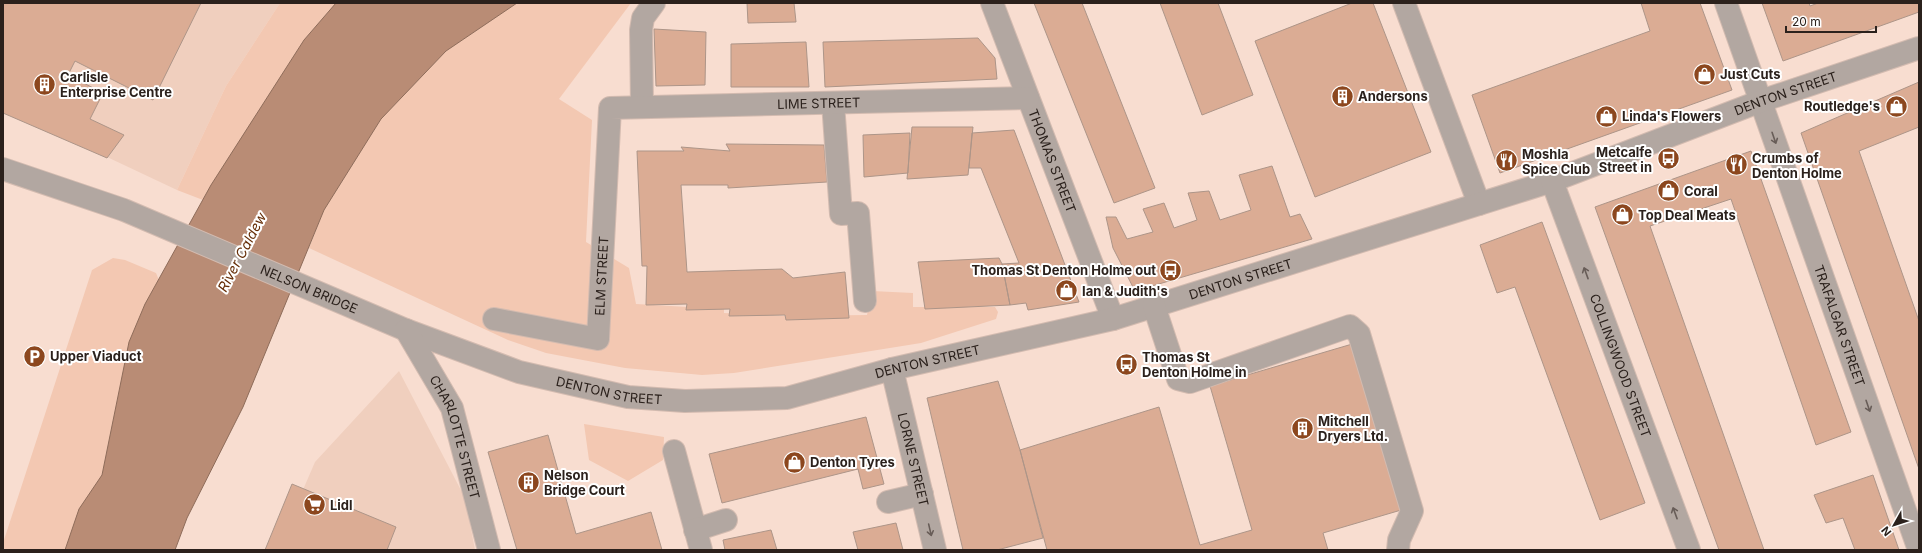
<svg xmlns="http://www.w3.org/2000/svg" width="1922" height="553" viewBox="0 0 1922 553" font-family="Inter,sans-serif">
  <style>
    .built { fill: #f0cfbe }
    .green { fill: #f3c8b2 }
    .water { fill: #b98c75; stroke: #8e6c5a }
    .building { fill: #dbac94; stroke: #ad9588 }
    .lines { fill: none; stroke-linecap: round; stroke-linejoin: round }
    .minor-casing { stroke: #d3bbb0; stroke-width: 24 }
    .minor { stroke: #b2a7a1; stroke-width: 22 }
    .oneway { stroke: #685d58 }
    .labels { text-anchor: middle; stroke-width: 4; stroke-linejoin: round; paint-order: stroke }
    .poi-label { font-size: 13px; font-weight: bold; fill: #2b211c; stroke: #fff; text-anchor: start }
    .street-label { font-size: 13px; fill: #2b211c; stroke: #fff }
    .water-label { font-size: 14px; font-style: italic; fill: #652c05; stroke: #fff }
  </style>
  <rect width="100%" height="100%" fill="#f8ddd0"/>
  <path class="built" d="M3 3H280L226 86 177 190 107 157Z
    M399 371 465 498 475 550H277L315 462Z"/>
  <path class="green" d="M280 3H336L304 40 203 200 177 190 226 86Z
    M517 3H631L559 99 592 120 586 242 629 268 636 304 688 307 724 304V313L784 316 867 315 872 291 913 293V307H995L998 312 996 319 921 343 734 373 702 375 625 368 546 353 508 340 309 248 324 210 381 119 446 51Z
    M113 258 125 260 156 273 163 290V320L75 550H3V543L92 270Z
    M584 424 664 437 663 460 628 481 589 460Z"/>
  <path class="water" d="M336 3H517L446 51 381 119 324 210 243 407 187 518 175 550H65L79 509 102 475 129 342 145 304 211 185 304 40Z"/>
  <path class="building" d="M3 3H201L153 100 75 61 68 75 103 93 90 119 124 135 107 158 3 113Z
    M747 3H794L796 22 748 23Z
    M1034 3H1082L1155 188 1114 203Z
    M1160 3H1218L1253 95 1202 115Z
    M1352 3H1373L1431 152 1315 197 1255 41Z
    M1641 3H1700L1732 90 1500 173 1472 95 1650 31Z
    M1762 3H1809L1810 6 1818 3H1919V12L1783 61Z
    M654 29 706 32 705 85 656 86Z
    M978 38 995 58 997 79 825 87 823 42Z
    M806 42 809 87H731V44Z
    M1919 82V127L1859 151 1919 321V469L1801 133Z
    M912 127H973L968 175 907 179Z
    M1014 130 1079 302 1028 310 1026 303 1010 305 1002 264 1019 263 981 168H969L972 133Z
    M910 133 908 173 864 177 863 135Z
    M726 144 824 145 827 182 728 188V185H681L687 272 782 269 793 278 845 272 849 318 786 320 785 315 729 316 730 309 686 310 687 304 646 305 647 266H642L637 151H684L681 147 730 151Z
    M1751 151 1851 432 1816 445 1731 199 1650 226 1764 550H1719L1595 207Z
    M1272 166 1290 217 1300 214 1312 239 1135 291 1113 248 1106 217H1116L1127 239 1153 232 1143 209 1164 203 1174 228 1197 220 1188 193 1209 191 1220 220 1251 210 1239 175Z
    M1542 222 1645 503 1600 520 1515 287 1497 293 1480 245Z
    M999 258 1002 264 1010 305 925 309 918 262Z
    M1359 342 1408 508 1323 533 1328 550H1047L1020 450 1159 407 1200 545 1252 530 1210 386Z
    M998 381 1020 450 1043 538 997 550H963L927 398Z
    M866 417 884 484 863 489 858 469 722 503 709 454Z
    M548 435 576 534 651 512 662 550H517L488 452Z
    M1873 475 1899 550H1855L1843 518 1826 523 1814 495Z
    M292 484 396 527 387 550H265Z
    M896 523 903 550H858L853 532Z
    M771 530 777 550H725L723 540Z"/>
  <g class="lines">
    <defs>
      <g id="minor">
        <path id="s1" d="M992 3 1113 319"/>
        <path d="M1404 3 1479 204"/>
        <path id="s2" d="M1726 3 1919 550"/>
        <path d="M833 103 841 214 858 213 865 301"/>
        <path d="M642 107 641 30 643 18 654 3"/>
        <path id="s3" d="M3 169 124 210 406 330 519 372 628 397 685 401 787 398 892 369 1113 319 1552 181 1761 101 1919 48"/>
        <path id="s4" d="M1552 181 1689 550"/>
        <path d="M1154 306 1178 379 1190 382 1350 326 1359 334 1412 511 1399 540 1398 550"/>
        <path id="s5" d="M494 319 598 339 610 108 1028 98"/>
        <path id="s6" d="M406 330 452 408 489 550"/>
        <path id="s7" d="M892 369 935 550"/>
        <path d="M674 451 701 550"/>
        <path d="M888 502 922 494"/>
        <path d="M695 530 726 520"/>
      </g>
    </defs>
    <use href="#minor" class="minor-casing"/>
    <use href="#minor" class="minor"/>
  </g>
  <defs><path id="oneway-shaft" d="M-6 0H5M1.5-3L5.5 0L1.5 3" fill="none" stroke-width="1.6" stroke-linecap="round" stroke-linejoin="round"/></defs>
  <g class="oneway">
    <use href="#oneway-shaft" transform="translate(1774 138) rotate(71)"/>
    <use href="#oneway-shaft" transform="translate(1586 273) rotate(-110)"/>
    <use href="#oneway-shaft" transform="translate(1868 406) rotate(71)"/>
    <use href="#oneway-shaft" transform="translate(1675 513) rotate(-110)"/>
    <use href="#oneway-shaft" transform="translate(930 530) rotate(77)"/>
  </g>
  <defs>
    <symbol id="shop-disc" viewBox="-11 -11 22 22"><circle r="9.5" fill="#8c471e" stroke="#fff"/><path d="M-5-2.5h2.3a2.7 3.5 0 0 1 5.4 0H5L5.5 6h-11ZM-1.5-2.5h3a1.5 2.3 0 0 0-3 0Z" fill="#fff"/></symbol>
    <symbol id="building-disc" viewBox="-11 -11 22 22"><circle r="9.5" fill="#8c471e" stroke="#fff"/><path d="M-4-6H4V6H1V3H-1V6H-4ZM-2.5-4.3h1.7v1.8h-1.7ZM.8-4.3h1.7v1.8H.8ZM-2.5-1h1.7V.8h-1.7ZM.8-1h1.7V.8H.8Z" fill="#fff"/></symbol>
    <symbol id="bus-disc" viewBox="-11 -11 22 22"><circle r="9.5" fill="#8c471e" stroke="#fff"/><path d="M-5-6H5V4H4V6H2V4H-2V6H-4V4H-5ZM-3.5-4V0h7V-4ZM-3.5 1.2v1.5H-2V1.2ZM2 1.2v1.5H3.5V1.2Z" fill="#fff"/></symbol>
    <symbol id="restaurant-disc" viewBox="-11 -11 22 22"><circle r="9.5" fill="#8c471e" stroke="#fff"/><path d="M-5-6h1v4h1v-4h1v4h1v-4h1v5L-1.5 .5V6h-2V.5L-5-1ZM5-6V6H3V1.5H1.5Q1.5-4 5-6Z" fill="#fff"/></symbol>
    <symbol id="parking-disc" viewBox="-11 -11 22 22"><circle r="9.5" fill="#8c471e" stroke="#fff"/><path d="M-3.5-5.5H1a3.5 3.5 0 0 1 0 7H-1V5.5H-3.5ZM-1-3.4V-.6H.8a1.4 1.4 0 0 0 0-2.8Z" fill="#fff"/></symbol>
    <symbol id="supermarket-disc" viewBox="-11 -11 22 22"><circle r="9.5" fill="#8c471e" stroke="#fff"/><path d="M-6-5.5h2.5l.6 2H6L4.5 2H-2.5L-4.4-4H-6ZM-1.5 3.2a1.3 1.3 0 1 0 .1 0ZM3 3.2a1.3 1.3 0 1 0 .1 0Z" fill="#fff"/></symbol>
  </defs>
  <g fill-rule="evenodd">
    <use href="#shop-disc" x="1692" y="62" width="25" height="25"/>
    <use href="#building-disc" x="32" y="72" width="25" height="25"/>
    <use href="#building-disc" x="1330" y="84" width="25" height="25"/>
    <use href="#shop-disc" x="1884" y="94" width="25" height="25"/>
    <use href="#shop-disc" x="1594" y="104" width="25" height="25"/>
    <use href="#bus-disc" x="1656" y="146" width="25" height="25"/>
    <use href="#restaurant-disc" x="1494" y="148" width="25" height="25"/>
    <use href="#restaurant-disc" x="1724" y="152" width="25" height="25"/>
    <use href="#shop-disc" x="1656" y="178" width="25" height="25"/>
    <use href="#shop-disc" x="1610" y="202" width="25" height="25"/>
    <use href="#bus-disc" x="1158" y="258" width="25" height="25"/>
    <use href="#shop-disc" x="1054" y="278" width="25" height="25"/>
    <use href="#parking-disc" x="22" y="344" width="25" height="25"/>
    <use href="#bus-disc" x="1114" y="352" width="25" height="25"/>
    <use href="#building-disc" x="1290" y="416" width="25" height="25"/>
    <use href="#shop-disc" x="782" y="450" width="25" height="25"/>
    <use href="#building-disc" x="516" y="470" width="25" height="25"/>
    <use href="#supermarket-disc" x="302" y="492" width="25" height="25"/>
  </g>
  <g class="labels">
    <g class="poi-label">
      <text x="1720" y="79">Just Cuts</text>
      <text x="60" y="82">Carlisle<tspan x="60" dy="15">Enterprise Centre</tspan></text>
      <text x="1358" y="101">Andersons</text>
      <text x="1880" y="111" text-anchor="end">Routledge's</text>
      <text x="1622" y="121">Linda's Flowers</text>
      <text x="1652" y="157" text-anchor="end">Metcalfe<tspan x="1652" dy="15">Street in</tspan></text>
      <text x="1522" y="159">Moshla<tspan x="1522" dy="15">Spice Club</tspan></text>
      <text x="1752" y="163">Crumbs of<tspan x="1752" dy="15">Denton Holme</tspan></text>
      <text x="1684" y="196">Coral</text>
      <text x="1638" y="220">Top Deal Meats</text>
      <text x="1156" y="275" text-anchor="end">Thomas St Denton Holme out</text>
      <text x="1082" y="296">Ian &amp; Judith's</text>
      <text x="50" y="361">Upper Viaduct</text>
      <text x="1142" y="362">Thomas St<tspan x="1142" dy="15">Denton Holme in</tspan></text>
      <text x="1318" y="426">Mitchell<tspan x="1318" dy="15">Dryers Ltd.</tspan></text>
      <text x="810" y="467">Denton Tyres</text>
      <text x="544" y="480">Nelson<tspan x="544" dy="15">Bridge Court</tspan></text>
      <text x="330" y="510">Lidl</text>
    </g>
    <g class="street-label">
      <text dy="5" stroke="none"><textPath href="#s3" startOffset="1871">DENTON STREET</textPath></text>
      <text dy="5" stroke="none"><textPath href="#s5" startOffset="546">LIME STREET</textPath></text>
      <text dy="5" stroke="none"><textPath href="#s1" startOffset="169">THOMAS STREET</textPath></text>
      <text dy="5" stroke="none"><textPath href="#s5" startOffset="169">ELM STREET</textPath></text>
      <text dy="5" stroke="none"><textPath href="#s3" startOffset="1295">DENTON STREET</textPath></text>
      <text dy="5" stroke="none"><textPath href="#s3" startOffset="329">NELSON BRIDGE</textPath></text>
      <text dy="5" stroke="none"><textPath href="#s2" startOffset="342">TRAFALGAR STREET</textPath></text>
      <text dy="5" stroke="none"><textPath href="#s3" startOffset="971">DENTON STREET</textPath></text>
      <text dy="5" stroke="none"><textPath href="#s4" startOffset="197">COLLINGWOOD STREET</textPath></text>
      <text dy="5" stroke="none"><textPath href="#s3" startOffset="647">DENTON STREET</textPath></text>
      <text dy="5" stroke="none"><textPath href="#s6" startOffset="119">CHARLOTTE STREET</textPath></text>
      <text dy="5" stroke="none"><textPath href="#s7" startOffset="93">LORNE STREET</textPath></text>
    </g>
    <g class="water-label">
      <text transform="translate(242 252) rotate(-62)" y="5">River Caldew</text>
    </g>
  </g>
  <rect width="1922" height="553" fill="none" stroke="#2b211c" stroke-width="8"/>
  <g transform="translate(1894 525) rotate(231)" stroke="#ffffff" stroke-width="3" paint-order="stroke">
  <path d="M0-3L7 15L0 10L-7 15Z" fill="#2b211c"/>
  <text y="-6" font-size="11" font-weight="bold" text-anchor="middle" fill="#2b211c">N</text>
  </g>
  <path d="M1786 26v6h90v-6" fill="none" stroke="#2b211c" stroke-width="2"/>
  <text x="1792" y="26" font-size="12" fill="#2b211c" stroke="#ffffff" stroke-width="3" paint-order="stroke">20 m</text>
</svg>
